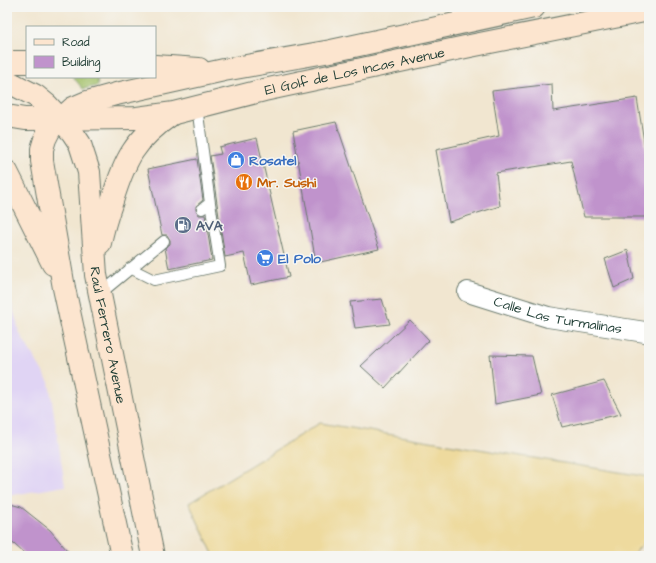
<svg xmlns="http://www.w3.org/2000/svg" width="656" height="563" viewBox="0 0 656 563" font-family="'Architects Daughter',sans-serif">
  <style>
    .built { fill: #e0d4f4 }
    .green { fill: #a2c068; stroke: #607e4e }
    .sand { fill: #eeda9e; stroke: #868c69 }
    .building { fill: #c093cc }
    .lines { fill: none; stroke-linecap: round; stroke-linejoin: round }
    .lane-casing { stroke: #68786b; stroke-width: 12 }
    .street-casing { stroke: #68786b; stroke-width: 22 }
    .secondary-casing { stroke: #68786b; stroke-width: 24 }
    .lane { stroke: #fff; stroke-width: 10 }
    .street { stroke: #fff; stroke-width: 20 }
    .secondary { stroke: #fce5cf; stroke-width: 22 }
    .labels { text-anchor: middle; stroke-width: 3; stroke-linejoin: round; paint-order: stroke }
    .street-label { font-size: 14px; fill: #1f3d34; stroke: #f6f6f2 }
    .shop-label { font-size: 14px; font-weight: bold; fill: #366cbe; stroke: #f6f6f2; text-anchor: start }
    .food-label { font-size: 14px; font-weight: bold; fill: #c56008; stroke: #f6f6f2; text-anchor: start }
    .service-label { font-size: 14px; font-weight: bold; fill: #4e5e75; stroke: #f6f6f2; text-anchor: start }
  </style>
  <rect width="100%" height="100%" fill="#f6f6f2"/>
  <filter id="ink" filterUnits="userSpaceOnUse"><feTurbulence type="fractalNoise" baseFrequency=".025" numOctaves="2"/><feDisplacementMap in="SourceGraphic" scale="8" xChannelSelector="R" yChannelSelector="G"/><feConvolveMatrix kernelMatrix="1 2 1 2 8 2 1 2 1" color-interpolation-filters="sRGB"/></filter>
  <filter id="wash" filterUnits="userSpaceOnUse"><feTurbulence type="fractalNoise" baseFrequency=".012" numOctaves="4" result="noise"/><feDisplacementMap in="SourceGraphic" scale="16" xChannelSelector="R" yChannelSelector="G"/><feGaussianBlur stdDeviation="0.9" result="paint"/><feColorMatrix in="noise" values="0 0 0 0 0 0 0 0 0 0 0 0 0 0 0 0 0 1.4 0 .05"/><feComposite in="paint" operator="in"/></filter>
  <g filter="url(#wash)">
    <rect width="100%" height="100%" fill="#f1e6d0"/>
    <path class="built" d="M7 286 20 334 49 382 65 486 7 496Z"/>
    <path class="green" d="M73 77H97L98 86 83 89Z"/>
    <path class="sand" d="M320 423 649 477V538L631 556H214L189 503Z"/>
    <g id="blocks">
      <path class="building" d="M552 84 553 111 637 98 649 173V217H584L571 161 496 173 500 206 449 222 436 150 499 136 492 91Z
        M336 122 379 249 316 263 293 131Z
        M257 138 289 277 251 285 244 253 225 257 210 156 221 154 219 147Z
        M197 159 203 200 196 206V210L199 215H205L212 260 169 269 165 248 170 244V240L167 235H162L148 169Z
        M628 250 634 279 614 288 605 259Z
        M382 299 390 324 355 328 350 302Z
        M410 320 429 340 385 388 361 366Z
        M490 355 532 356 541 395 495 404Z
        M604 381 621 414 562 427 552 395Z
        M7 503 21 507 50 530 72 556H27L14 544 7 541Z"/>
    </g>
  </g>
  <g filter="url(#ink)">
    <use href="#blocks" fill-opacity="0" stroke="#68786b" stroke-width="1"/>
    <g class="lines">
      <defs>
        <path id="lane" d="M197 107 210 203 202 209
          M130 268 154 280 220 266 210 203
          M101 293 164 241"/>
        <g id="street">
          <path d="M462 7 465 21"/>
          <path id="s1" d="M468 292 548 317 645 332 649 331"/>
        </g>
        <g id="secondary">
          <path d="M7 62H27"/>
          <path d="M155 66 199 69"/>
          <path id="s2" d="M7 81 36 96 47 105 72 132 80 144 89 172 96 275 153 556"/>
          <path id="s3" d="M7 116 25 119 137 118 174 113 264 90 470 46 649 10"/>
          <path d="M7 172 53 264"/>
          <path d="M100 243C103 228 107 215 112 201 125 159 134 140 172 114"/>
          <path d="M122 556 64 288 42 161V149L45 139 50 129 73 108 87 102 116 94 224 70 331 51 534 7"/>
        </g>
      </defs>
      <use href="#lane" class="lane-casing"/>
      <use href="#street" class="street-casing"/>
      <use href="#secondary" class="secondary-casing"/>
      <use href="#lane" class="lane"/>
      <use href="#street" class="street"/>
      <use href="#secondary" class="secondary"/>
    </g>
  </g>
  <defs>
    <symbol id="shop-disc" viewBox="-11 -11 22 22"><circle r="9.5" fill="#3f7fe0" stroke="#f6f6f2"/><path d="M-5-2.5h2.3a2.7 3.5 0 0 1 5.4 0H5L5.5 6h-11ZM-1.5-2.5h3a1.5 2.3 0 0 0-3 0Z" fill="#fff"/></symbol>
    <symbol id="restaurant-disc" viewBox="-11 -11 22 22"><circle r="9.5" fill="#e8710a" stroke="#f6f6f2"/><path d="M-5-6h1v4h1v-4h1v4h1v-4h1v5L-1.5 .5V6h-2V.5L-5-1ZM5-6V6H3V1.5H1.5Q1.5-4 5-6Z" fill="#fff"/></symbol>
    <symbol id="fuel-disc" viewBox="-11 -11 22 22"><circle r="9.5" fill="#5c6f8a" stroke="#f6f6f2"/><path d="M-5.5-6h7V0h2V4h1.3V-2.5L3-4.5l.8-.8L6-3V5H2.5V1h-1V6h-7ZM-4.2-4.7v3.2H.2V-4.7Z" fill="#fff"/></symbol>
    <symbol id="supermarket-disc" viewBox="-11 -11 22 22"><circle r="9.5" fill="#3f7fe0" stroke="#f6f6f2"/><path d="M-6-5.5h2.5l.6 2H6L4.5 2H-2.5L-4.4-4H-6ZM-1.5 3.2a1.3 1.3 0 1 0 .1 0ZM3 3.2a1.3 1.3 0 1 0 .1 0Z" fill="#fff"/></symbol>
  </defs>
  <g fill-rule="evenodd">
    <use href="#shop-disc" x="226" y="150" width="20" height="20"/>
    <use href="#restaurant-disc" x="234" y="172" width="20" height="20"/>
    <use href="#fuel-disc" x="173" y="215" width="20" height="20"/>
    <use href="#supermarket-disc" x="255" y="248" width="20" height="20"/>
  </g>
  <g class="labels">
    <g class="street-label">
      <text dy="5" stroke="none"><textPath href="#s3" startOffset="353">El Golf de Los Incas Avenue</textPath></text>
      <text dy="5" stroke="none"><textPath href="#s1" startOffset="93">Calle Las Turmalinas</textPath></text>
      <text dy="5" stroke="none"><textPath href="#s2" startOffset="292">Raúl Ferrero Avenue</textPath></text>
    </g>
    <g class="shop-label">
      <text x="249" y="165">Rosatel</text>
      <text x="278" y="263">El Polo</text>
    </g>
    <g class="food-label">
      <text x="257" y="187">Mr. Sushi</text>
    </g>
    <g class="service-label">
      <text x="196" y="230">AVA</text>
    </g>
  </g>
  <rect width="656" height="563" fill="none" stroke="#f6f6f2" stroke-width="24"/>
  <rect x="26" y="26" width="130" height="52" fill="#f6f6f2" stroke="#a0aca6"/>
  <rect x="34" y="39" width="20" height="6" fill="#fce5cf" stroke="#a0aca6"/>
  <text x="62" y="46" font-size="12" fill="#1f3d34">Road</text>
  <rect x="34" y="56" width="20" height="12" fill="#c093cc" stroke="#a0aca6"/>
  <text x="62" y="66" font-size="12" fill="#1f3d34">Building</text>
</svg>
